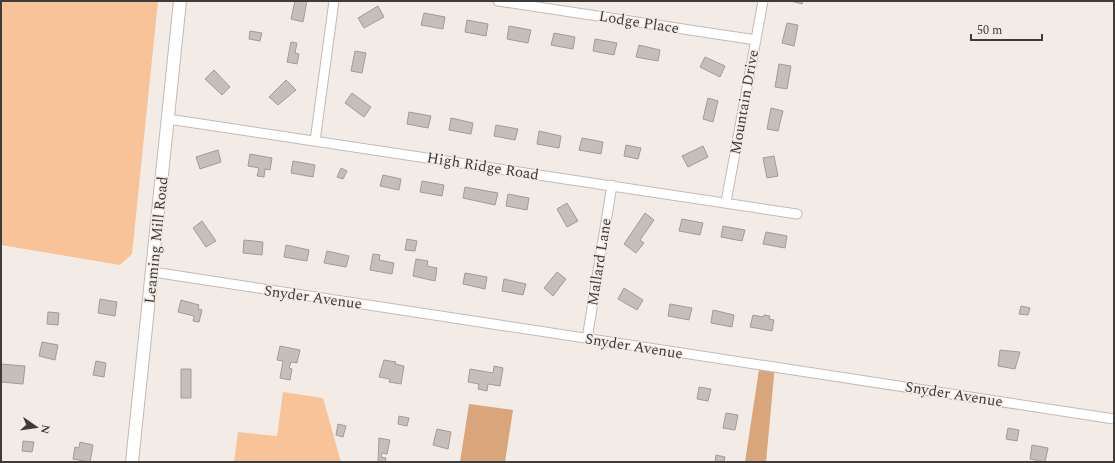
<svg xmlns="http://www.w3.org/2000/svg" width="1115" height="463" viewBox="0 0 1115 463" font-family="Spectral,serif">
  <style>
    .green { fill: #f8c398 }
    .forest { fill: #d9a57b }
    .building { fill: #c6beb9; stroke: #a39c96 }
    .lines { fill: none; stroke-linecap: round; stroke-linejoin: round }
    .minor-casing { stroke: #c2bab5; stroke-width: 11 }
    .tertiary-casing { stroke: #c2bab5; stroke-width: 14 }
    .minor { stroke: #fff; stroke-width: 9 }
    .tertiary { stroke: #fff; stroke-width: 12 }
    .labels { text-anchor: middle; stroke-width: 3; stroke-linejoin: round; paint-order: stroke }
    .street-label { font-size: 15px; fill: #3e3b39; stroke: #f3ece6 }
  </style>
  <rect width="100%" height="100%" fill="#f3ece6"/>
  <path class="green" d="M1 1H158L132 254 120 265 1 245Z
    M283 392 323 398 341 462H234L238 432 277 436Z"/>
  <path class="forest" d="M760 363 775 365 766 462H745Z
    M469 404 513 410 505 462H460Z"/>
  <path class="building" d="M295 1H307L303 22 291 19Z
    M791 1H803L802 4Z
    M378 6 384 17 364 28 358 18Z
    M424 13 445 17 443 29 421 25Z
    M467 20 488 24 486 36 465 32Z
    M787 23 798 25 794 46 782 43Z
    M509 26 531 30 528 43 507 39Z
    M250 31 262 33 260 41 249 39Z
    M554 33 575 37 573 49 551 45Z
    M595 39 617 43 614 55 593 51Z
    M291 42 297 43 295 53 299 54 297 64 287 62Z
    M639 45 660 50 658 61 636 57Z
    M355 51 366 53 362 73 351 71Z
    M705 57 725 66 720 77 700 67Z
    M779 64 791 66 787 89 775 87Z
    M214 70 230 87 222 95 205 79Z
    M286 80 296 90 278 105 269 97Z
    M352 93 371 107 364 117 345 103Z
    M708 98 718 101 713 122 703 119Z
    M771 108 783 111 778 131 767 129Z
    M409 112 431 116 428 128 407 124Z
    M451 118 473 123 471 134 449 130Z
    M496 125 518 129 515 140 494 136Z
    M539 131 561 136 559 148 537 144Z
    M582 138 603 142 601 154 579 150Z
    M626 145 641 148 638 159 624 156Z
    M703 146 708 157 688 167 682 156Z
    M218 150 221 162 200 169 196 157Z
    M250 154 272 158 270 170 265 169 264 177 257 176 259 168 248 166Z
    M774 156 778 176 767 178 763 158Z
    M293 161 315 165 313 177 291 173Z
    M341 168 347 171 343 179 337 177Z
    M383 175 401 179 399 190 380 186Z
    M422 181 444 185 442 196 420 192Z
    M465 187 498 193 495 205 463 198Z
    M508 194 529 198 527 210 506 206Z
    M567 203 578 221 567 227 557 209Z
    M645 213 654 220 640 240 644 243 636 253 624 244Z
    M682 219 703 223 700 235 679 231Z
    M202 221 216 241 206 247 193 228Z
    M723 226 745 230 742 241 721 237Z
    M766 232 787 236 785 248 763 244Z
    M407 239 417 241 415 251 405 250Z
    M244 240 263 242 262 255 243 253Z
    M286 245 309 250 307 261 284 257Z
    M327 251 349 256 346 267 324 263Z
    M373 254 380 255 379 260 394 263 392 274 370 270Z
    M416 259 428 261 427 266 437 268 435 281 413 276Z
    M557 272 566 279 553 296 544 288Z
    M465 273 487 277 485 289 463 284Z
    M504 279 526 284 523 295 502 291Z
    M624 288 643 300 637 310 618 299Z
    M100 299 117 302 115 316 98 313Z
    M181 300 199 305 198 309 202 310 199 322 193 321 194 316 178 312Z
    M670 304 692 308 689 320 668 316Z
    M1021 306 1030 308 1028 315 1019 314Z
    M713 310 734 315 732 327 711 323Z
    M48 312 59 313 58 325 47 324Z
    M753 315 763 317 764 315 770 316 769 319 774 320 772 331 750 327Z
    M42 342 58 345 55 360 39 356Z
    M280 346 300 350 297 363 291 362 289 368 292 369 290 380 280 378 283 361 277 360Z
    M1000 350 1020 352 1015 369 998 366Z
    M384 360 396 362 395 364 404 366 401 384 389 382 390 379 379 377Z
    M96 361 106 363 104 377 93 375Z
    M1 364 25 366 23 384 1 382Z
    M494 366 503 368 500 386 488 384 487 391 478 389 479 384 468 382 470 369 493 373Z
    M181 369H191V398H181Z
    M699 387 711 389 708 401 697 399Z
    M726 413 738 415 735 430 723 428Z
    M399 416 409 418 407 426 398 424Z
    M338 424 346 426 343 437 336 435Z
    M1008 428 1019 430 1017 441 1006 439Z
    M437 429 451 432 448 449 433 445Z
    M379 438 390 440 387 454 382 453 381 457 386 458 385 462H378Z
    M23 441 34 442 32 452 22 451Z
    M80 442 93 445 90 462 73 459 75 447 79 448Z
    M1032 445 1048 448 1045 462 1030 459Z
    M716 455 725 457 724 462H715Z"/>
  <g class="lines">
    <defs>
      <path id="minor" d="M498 1 756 40
        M168 119 797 214
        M315 141 334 1
        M726 202 763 1
        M153 272 1114 419
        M587 339 612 185"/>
      <path id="tertiary" d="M132 462 180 1"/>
    </defs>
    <use href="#minor" class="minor-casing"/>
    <use href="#tertiary" class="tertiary-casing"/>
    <use href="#minor" class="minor"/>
    <use href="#tertiary" class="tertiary"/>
  </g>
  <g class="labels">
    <g class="street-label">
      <text transform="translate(639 22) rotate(9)" y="5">Lodge Place</text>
      <text transform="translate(744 102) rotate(-80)" y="5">Mountain Drive</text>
      <text transform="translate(483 166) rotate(9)" y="5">High Ridge Road</text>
      <text transform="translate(156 240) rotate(-84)" y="5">Leaming Mill Road</text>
      <text transform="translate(599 262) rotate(-81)" y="5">Mallard Lane</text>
      <text transform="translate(313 297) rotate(8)" y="5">Snyder Avenue</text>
      <text transform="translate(634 346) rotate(9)" y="5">Snyder Avenue</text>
      <text transform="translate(954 394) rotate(9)" y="5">Snyder Avenue</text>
    </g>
  </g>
  <rect width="1115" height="463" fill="none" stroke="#3e3b39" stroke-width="4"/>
  <g transform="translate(36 427) rotate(103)" stroke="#f3ece6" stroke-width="3" paint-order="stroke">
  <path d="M0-3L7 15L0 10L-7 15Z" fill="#3e3b39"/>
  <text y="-6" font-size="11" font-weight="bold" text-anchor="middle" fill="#3e3b39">N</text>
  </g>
  <path d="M971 34v6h71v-6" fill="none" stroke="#3e3b39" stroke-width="2"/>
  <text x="977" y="34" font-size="12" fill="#3e3b39" stroke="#f3ece6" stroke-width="3" paint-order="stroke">50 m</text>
</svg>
